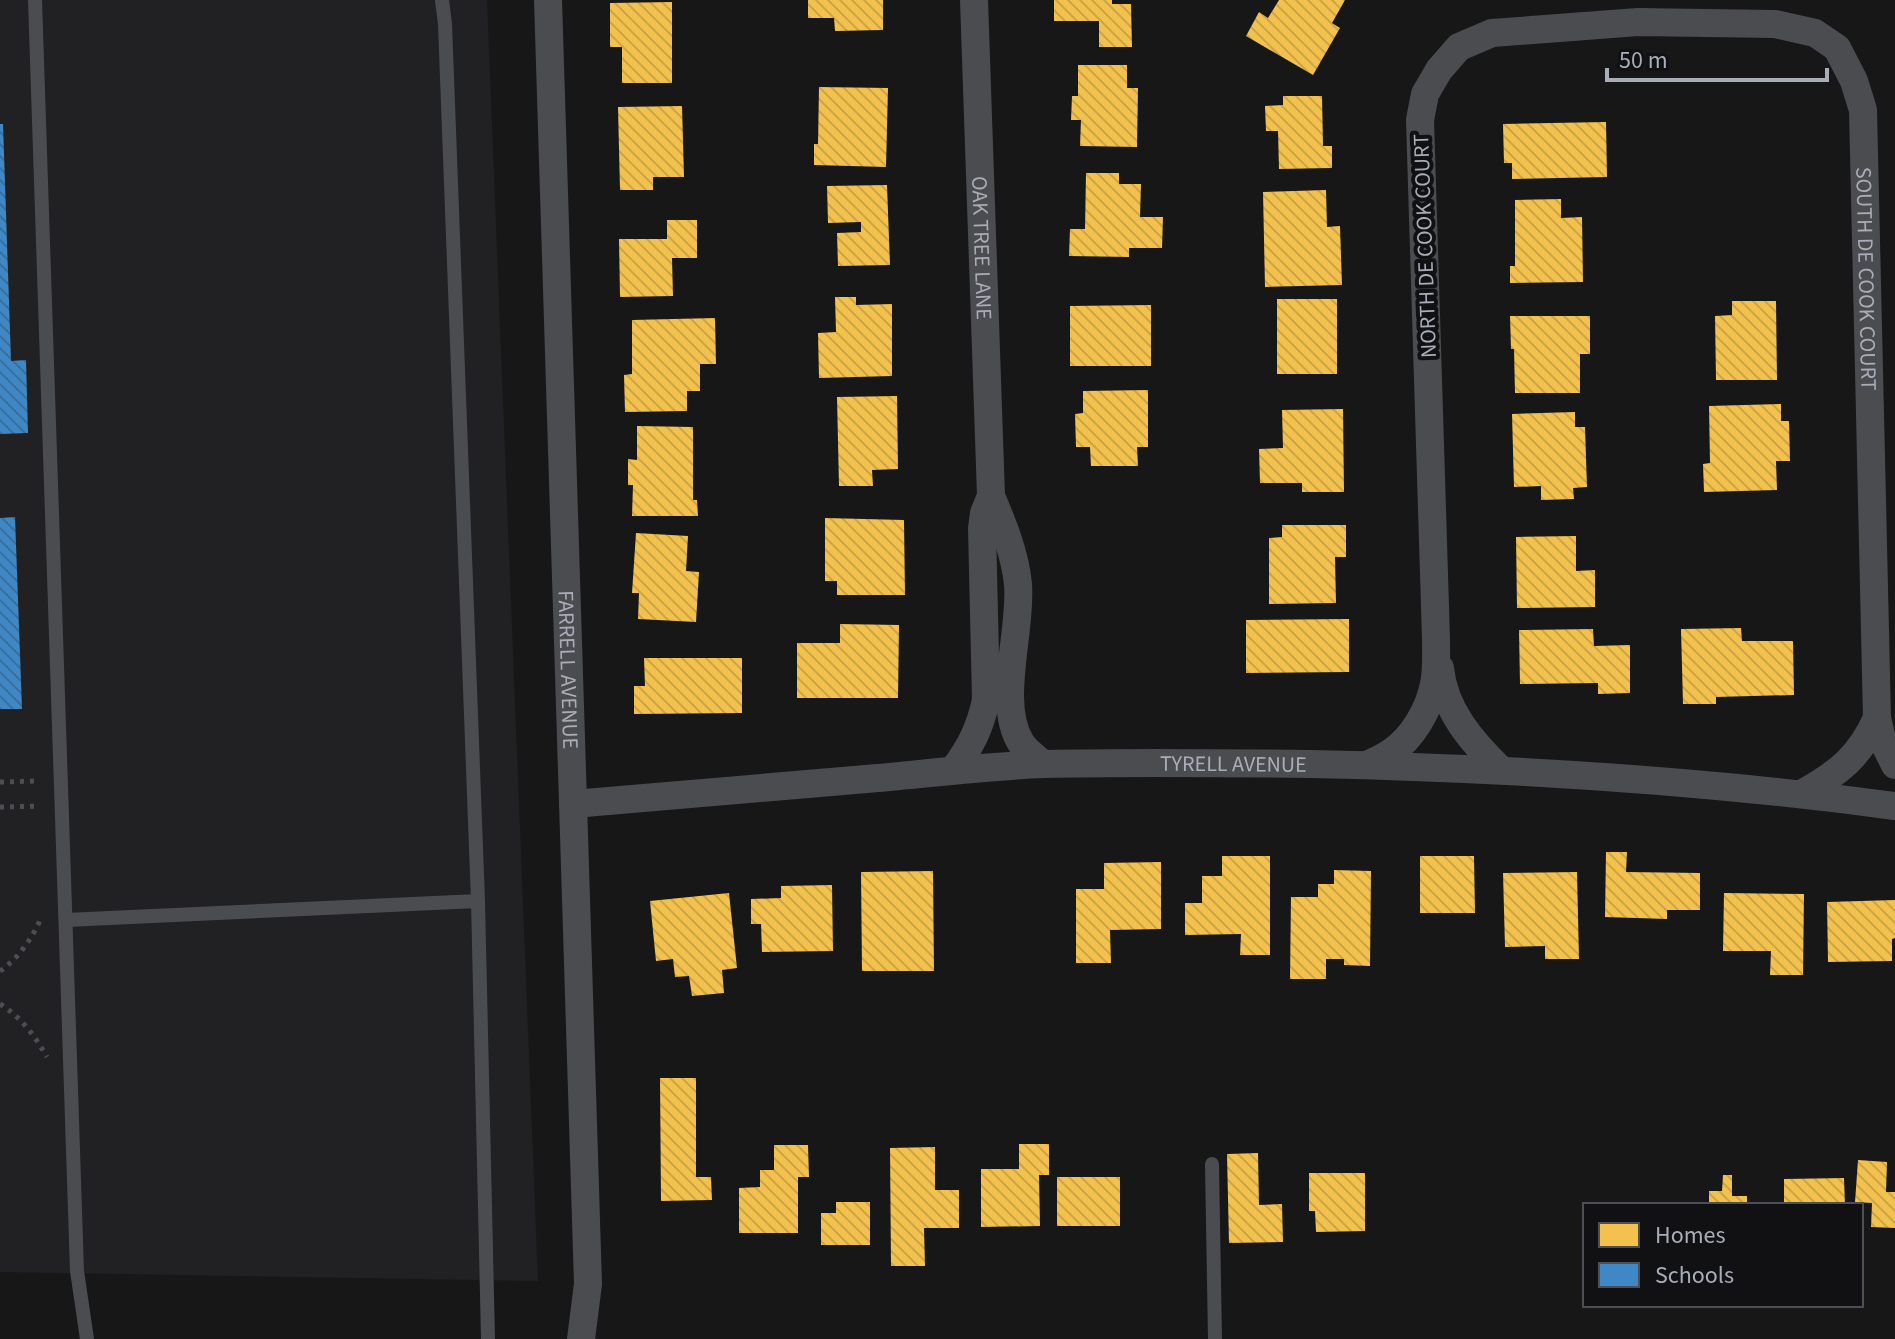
<svg xmlns="http://www.w3.org/2000/svg" width="1895" height="1339" viewBox="0 0 1895 1339" font-family="'Source Sans 3',sans-serif">
  <style>
    .built { fill: #212123 }
    .homes { fill: url(#homes-back-hatch) }
    .schools { fill: url(#schools-back-hatch) }
    .lines { fill: none; stroke-linecap: round; stroke-linejoin: round }
    .path { stroke: #4d4e52; stroke-width: 5; stroke-dasharray: 4 6; stroke-linecap: butt }
    .service { stroke: #4b4c50; stroke-width: 14 }
    .minor { stroke: #4b4c50; stroke-width: 28 }
    .labels { text-anchor: middle; stroke-width: 8; stroke-linejoin: round; paint-order: stroke }
    .street-label { font-size: 22px; fill: #a8adb8; stroke: #111113 }
  </style>
  <defs>
    <pattern id="homes-back-hatch" width="6" height="6" patternUnits="userSpaceOnUse" patternTransform="scale(2)"><rect width="6" height="6" fill="#f2c14e"/><path d="M-1 5l2 2M0 0l6 6M5-1l2 2" fill="none" stroke="#cca549"/></pattern>
    <pattern id="schools-back-hatch" width="6" height="6" patternUnits="userSpaceOnUse" patternTransform="scale(2)"><rect width="6" height="6" fill="#3f88c5"/><path d="M-1 5l2 2M0 0l6 6M5-1l2 2" fill="none" stroke="#3b6f9a"/></pattern>
  </defs>
  <rect width="100%" height="100%" fill="#171717"/>
  <path class="built" d="M0 0H487L538 1281 0 1272Z"/>
  <path class="homes" d="M808 0H883V30L835 31 834 18H808Z
    M1054 0H1112V4H1131L1132 47H1099V21H1054Z
    M1279 0H1345L1332 23 1340 28 1313 75 1246 36 1259 12 1268 18Z
    M672 2V83H622V47H610V3Z
    M1078 65H1127V88H1138L1137 147 1080 146 1081 120H1071L1072 96H1078Z
    M819 87 888 88 886 167 814 165V144H818Z
    M1283 96H1322L1323 146H1332V168L1279 169 1278 131H1266L1265 106 1283 105Z
    M682 106 684 177H653V190H620L618 107Z
    M1606 122 1607 177 1512 179V163H1504L1503 124Z
    M1086 173H1119V184H1141L1140 217H1163L1162 248H1129V257L1069 256 1070 229H1085Z
    M887 185 890 265 838 266 837 233 861 232V222L828 223 827 186Z
    M1326 190 1327 227 1340 226 1342 285 1265 287 1263 192Z
    M1561 199V218L1582 217 1583 282 1510 283V266H1515V200Z
    M667 220H697V258H672L673 296 620 297 619 239H667Z
    M835 297H856V305L892 304V376L819 378 818 333 836 332Z
    M1277 299H1337V374H1277Z
    M1732 301H1776L1777 380H1716L1715 316 1732 315Z
    M1151 305V366H1070V306Z
    M1510 316H1590V354H1580V393H1515L1514 349H1511Z
    M715 318 716 364H700V391H687V411L625 412 624 375 632 374V320Z
    M1148 390V447H1137L1138 466H1091L1090 447H1076L1075 414 1083 413V391Z
    M897 396 898 469 872 470 873 486H839L837 397Z
    M1781 404V421H1789L1790 461H1776L1777 490 1704 492 1703 464 1710 463 1709 406Z
    M1343 409 1344 492H1302V483H1260L1259 449 1283 448 1282 410Z
    M1575 412V427H1585L1587 487 1573 488 1574 499 1541 500V486L1514 487 1512 414Z
    M637 426 693 427V500H697L698 516H632L633 485H628V459L637 460Z
    M825 518 904 520 905 595H837V581H825Z
    M1282 525H1346V557H1335L1336 603 1269 604V538L1282 537Z
    M636 533 688 536 686 571 699 572 696 622 638 619 639 593H632Z
    M1576 536V571L1595 570V607L1517 608 1516 537Z
    M1349 619V672L1246 673V620Z
    M840 624 899 625 898 698H797V643H840Z
    M1741 628 1742 641H1793L1794 695 1716 697V704H1683L1681 629Z
    M1593 629 1594 646 1630 645V693L1598 694V683L1520 684 1519 630Z
    M644 658H742V713L634 714V686H645Z
    M1606 852H1627L1626 872 1700 873V910H1667V919L1605 917Z
    M1222 856H1270V955H1240L1241 934 1185 935V903H1202V876H1222Z
    M1420 856H1474L1475 913H1420Z
    M1161 862V929L1110 930 1111 963H1076V889H1104V863Z
    M1334 870 1371 871 1370 966 1344 965V959H1326V979H1290L1291 897H1318V884H1334Z
    M933 871 934 971H862L861 872Z
    M1577 872 1579 959H1545V946L1505 947 1503 873Z
    M832 885 833 951 762 952 761 924H751V899L781 898V886Z
    M729 893 737 968 722 970 724 993 692 996 689 976 675 977 673 959 656 961 650 901Z
    M1724 893 1804 894 1803 975H1770L1771 951H1723Z
    M1895 900V938L1892 939V961L1828 962 1827 902Z
    M660 1078H696V1177H711L712 1200 661 1201Z
    M1019 1144H1049V1175H1039L1040 1226 981 1227V1169H1019Z
    M774 1145H808L809 1177H798V1233H739V1188L760 1187V1170H774Z
    M935 1147V1190H959V1228H924L925 1266H891L890 1148Z
    M1258 1153 1259 1205 1282 1204 1283 1242 1229 1243 1227 1154Z
    M1858 1160 1887 1162 1886 1192H1895V1228L1871 1227 1872 1203 1855 1202Z
    M1309 1173H1365V1231L1316 1232 1315 1211H1309Z
    M1723 1175H1732V1196H1747V1205H1709V1191H1722Z
    M1057 1177H1120V1226H1057Z
    M1844 1178 1845 1205H1784V1179Z
    M836 1202H870V1245H821V1213H836Z"/>
  <path class="schools" d="M0 124H3L11 361 26 360 28 433 0 434Z
    M15 517 22 709H0V518Z"/>
  <g class="lines">
    <path class="path" d="M0 782 38 781
      M0 807 39 806
      M0 971C19 958 33 937 42 916
      M0 1004C21 1017 35 1036 47 1057"/>
    <path class="service" d="M35 0 77 1271 87 1339
      M442 0 445 24 478 901 488 1339
      M66 920 478 901
      M1212 1164 1215 1339"/>
    <g class="minor">
      <path id="s1" d="M548 0 588 1284 581 1339"/>
      <path id="s2" d="M974 0 991 496C1003 524 1015 554 1018 584 1022 631 996 703 1021 743 1026 751 1036 758 1043 764"/>
      <path d="M1440 668C1444 710 1472 742 1501 770"/>
      <path id="s3" d="M1367 765C1375 761 1383 758 1390 753 1412 739 1429 710 1434 684 1437 670 1436 654 1436 639L1420 120 1425 94 1439 70 1459 47 1492 33 1638 22 1775 24 1815 33 1837 48 1854 81 1863 110 1877 718 1882 739 1895 765"/>
      <path d="M954 769C971 746 980 728 986 700L982 528 984 513 991 496"/>
      <path d="M1803 793C1839 773 1860 756 1877 718"/>
      <path id="s4" d="M573 804C674 795 776 787 878 778 933 773 988 766 1044 764 1133 762 1222 763 1310 764 1506 768 1701 780 1895 806"/>
    </g>
  </g>
  <g class="labels">
    <g class="street-label">
      <text transform="translate(1424 246) rotate(-92)" y="8">NORTH DE COOK COURT</text>
      <text dy="8" stroke="none"><textPath href="#s2" startOffset="248">OAK TREE LANE</textPath></text>
      <text dy="8" stroke="none"><textPath href="#s3" startOffset="1382">SOUTH DE COOK COURT</textPath></text>
      <text dy="8" stroke="none"><textPath href="#s1" startOffset="670">FARRELL AVENUE</textPath></text>
      <text dy="8" stroke="none"><textPath href="#s4" startOffset="662">TYRELL AVENUE</textPath></text>
    </g>
  </g>
  <rect x="1583" y="1203" width="280" height="104" fill="#111113" stroke="#4d4f55" stroke-width="2"/>
  <rect x="1599" y="1223" width="40" height="24" fill="#f2c14e" stroke="#4d4f55" stroke-width="2"/>
  <text x="1655" y="1243" font-size="24" fill="#a8adb8">Homes</text>
  <rect x="1599" y="1263" width="40" height="24" fill="#3f88c5" stroke="#4d4f55" stroke-width="2"/>
  <text x="1655" y="1283" font-size="24" fill="#a8adb8">Schools</text>
  <path d="M1607 68v12h220v-12" fill="none" stroke="#a8adb8" stroke-width="4"/>
  <text x="1619" y="68" font-size="24" fill="#a8adb8" stroke="#111113" stroke-width="6" paint-order="stroke">50 m</text>
</svg>
